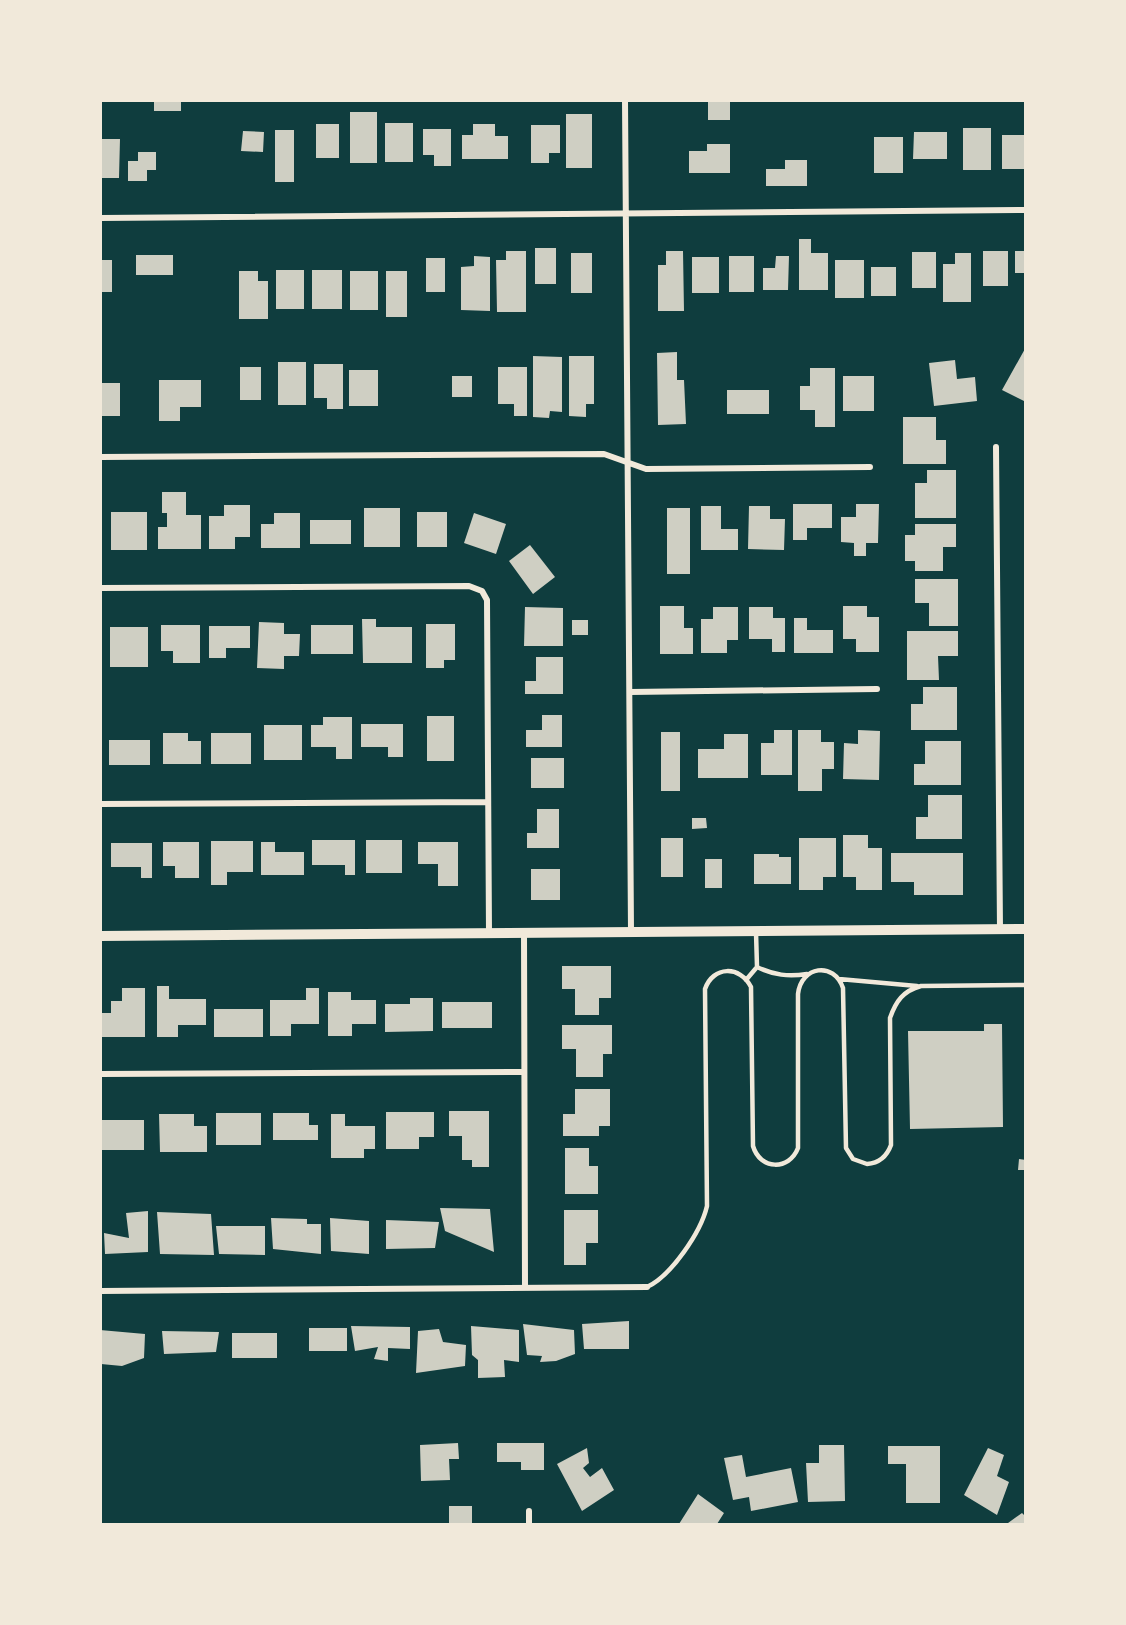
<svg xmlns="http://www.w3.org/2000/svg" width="1126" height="1625" viewBox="0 0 1126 1625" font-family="'Work Sans',sans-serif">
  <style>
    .building { fill: #cfcfc3 }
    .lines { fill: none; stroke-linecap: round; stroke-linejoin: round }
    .service { stroke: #f1e9da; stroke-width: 4.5 }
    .minor { stroke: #f1e9da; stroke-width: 6 }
    .tertiary { stroke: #f1e9da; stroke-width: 10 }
  </style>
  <rect width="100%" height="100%" fill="#0f3d3e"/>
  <path class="building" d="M154 100H181V111H154Z
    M708 100H730V120H708Z
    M350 112H377V163H350Z
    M566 114H592V168H566Z
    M385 123H413V162H385Z
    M316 124H339V158H316Z
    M473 124H495V136H508V159H462V135H473Z
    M531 125H560V153H549V163H531Z
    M963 128H991V170H963Z
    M423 129H451V166H434V155H423Z
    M275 130H294V182H275Z
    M243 131 264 132 263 152 241 151Z
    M914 132H947V159H913Z
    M1002 135H1026V169H1002Z
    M874 137H903V173H874Z
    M100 139H120L119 178H100Z
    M707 144H730V173H689V151H707Z
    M138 152H156V170H147V181H128V161H138Z
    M785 160H807V186H766V169H785Z
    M799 239H811V253H828V290H799Z
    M535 248H556V284H535Z
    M506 251H526V312H497L496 260H506Z
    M666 251H683L684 311H658V265H666Z
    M983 251H1008V286H983Z
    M1015 251H1026V273H1015Z
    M912 252H936V288H912Z
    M571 253H592V293H571Z
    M955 253H971V302H943V264H955Z
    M136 255H173V275H136Z
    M474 256 490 257V311L461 310V267L474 266Z
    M729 256H754V292H729Z
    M776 256H789L788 290H763V268H775Z
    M692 257H719V293H692Z
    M426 258H445V292H426Z
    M100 260H112V292H100Z
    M835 260H864V298H835Z
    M871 267H896V296H871Z
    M276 270H304V309H276Z
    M312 270H342V309H312Z
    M239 271H258V281H268V319H239Z
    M350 271H378V310H350Z
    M386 271H407V317H386Z
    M1026 347V402L1002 390Z
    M677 352V380H684L686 424 658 425 657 353Z
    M533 356 562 357V412L550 411 549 418 533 417Z
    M569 356H594V404H586V417L569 416Z
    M955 360 957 379 975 377 977 401 934 406 929 363Z
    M278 362H306V405H278Z
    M314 364H343V409H327V398H314Z
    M240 367H261V400H240Z
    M498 367H527V416H514V404H498Z
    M810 368H835V427H815V410H800V386H810Z
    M349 370H378V406H349Z
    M452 376H472V397H452Z
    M843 376H874V411H843Z
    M159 380H201V407H180V421H159Z
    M100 383H120V416H100Z
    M727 390H769V414H727Z
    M903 417H936V440H946V464H903Z
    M927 470H956V518H915V483H927Z
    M162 492H186V515H201V549H158V527H167V513H162Z
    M793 504H832V528H807V540H793Z
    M856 504H879L878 543H866V556H854V543L841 542V517H856Z
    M224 505H250V537H235V549H209V516H224Z
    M701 506H721V529H738V550H701Z
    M749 506H770V519H785L784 550 748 549Z
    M364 508H400V547H364Z
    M667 508H690V574H667Z
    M111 512H147V550H111Z
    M417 512H447V547H417Z
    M274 513H300V548H261V524H274Z
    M474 513 506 524 496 554 464 543Z
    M310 520H351V544H310Z
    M915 524H956V547H943V571H915V561H905V535H915Z
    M530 545 555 577 533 594 509 561Z
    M915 579H958V626H929V603H915Z
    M660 606H684V628H693V654H660Z
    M843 606H867V617H879V652H856V639H843Z
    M525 607 563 608V646H524Z
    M713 607H738V640H727V653H701V619H713Z
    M749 607H773V618H785V652H772V639H749Z
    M794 618H807V630H833V653H794Z
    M362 619H376V627H412V663H363Z
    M572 620H588V635H572Z
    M259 622 284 623V634H300L299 656H284V669L257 668Z
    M426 624H455V660H444V668H426Z
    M161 625H200V663H173V651H161Z
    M311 625H353V654H311Z
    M209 626H250V648H226V658H209Z
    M110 627H148V667H110Z
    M907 631H958V656H938L939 680H907Z
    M536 657H563V694H525V681H536Z
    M923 687H957V730H911V704H923Z
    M542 715H562V747H526V730H542Z
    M427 716H454V761H427Z
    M323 717H352V759H336V747H311V725H323Z
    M361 724H403V757H388V747H361Z
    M264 725H302V760H264Z
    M774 730H792V775H761V743H774Z
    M798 730H821V742H834V769H822V791H798Z
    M858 730 880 731 879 780 843 779 844 743 858 744Z
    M661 732H680V791H661Z
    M163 733H188V741H201V764H163Z
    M211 733H251V764H211Z
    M724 734H748V778H698V749H724Z
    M109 740H150V765H109Z
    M925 741H961V785H914V764H925Z
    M531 758H564V788H531Z
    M928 795H962V839H916V817H928Z
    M537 809H559V848H527V833H537Z
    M692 818H706L707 828 692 829Z
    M843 835H868V848H882V890H856V877H843Z
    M661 838H683V877H661Z
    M799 838H836V877H823V890H799Z
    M312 840H355V875H345V865H312Z
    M366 840H402V873H366Z
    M211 841H253V872H227V885H211Z
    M163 842H199V878H175V866H163Z
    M261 842H275V852H304V875H261Z
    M418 842H458V886H438V864H418Z
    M111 843H152V878H141V867H111Z
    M891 853H963V895H914V882H891Z
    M754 854H779V857H791V884H754Z
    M705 859H722V888H705Z
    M531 869H560V900H531Z
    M562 966H611V998H599V1015H575V989H562Z
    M157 986H169V999H206V1025H178V1037H157Z
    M122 988H145V1037H100V1013H111V1001H122Z
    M306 988H319V1024H291V1036H270V1000H306Z
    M328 992H351V1000H376V1024H352V1036H328Z
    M410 998H433V1031L385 1032V1004H410Z
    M442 1002H492V1028H442Z
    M214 1009H263V1037H214Z
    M984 1024H1002L1003 1127 910 1129 908 1031H984Z
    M562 1025H612V1054H603V1077H576V1049H562Z
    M575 1089H610V1126H599V1136H563V1114H575Z
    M449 1111H489V1167H472V1160H462V1136H449Z
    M386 1112H434V1137H419V1149H386Z
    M216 1113H261V1145H216Z
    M273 1113H309V1125H318V1140H273Z
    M159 1114H194V1126H207V1152H160Z
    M331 1114H345V1126H375V1149H364V1158H331Z
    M100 1120H144V1150H100Z
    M565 1148H589V1166H598V1194H565Z
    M1019 1159 1026 1160V1170H1018Z
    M440 1208 490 1209 494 1252 445 1231Z
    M564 1210H598V1243H586V1265H564Z
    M148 1211V1252L105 1254 104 1233 129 1238 126 1213Z
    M157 1212 211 1214 214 1255 160 1254Z
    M271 1218 307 1219V1224H321V1254L273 1249Z
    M330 1218 369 1221V1254L331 1251Z
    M386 1220 439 1222 435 1248 386 1249Z
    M216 1226H265V1255L219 1254Z
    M629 1321V1349H584L582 1324Z
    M523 1324 574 1330 575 1354 556 1361 540 1362 542 1356 527 1355Z
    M351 1326 410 1327V1349L388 1348V1361L374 1359 378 1347 355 1351Z
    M471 1326 519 1330V1362L504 1360 505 1377 478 1378V1360L472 1355Z
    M309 1328H347V1351H309Z
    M439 1329 443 1342 466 1345 465 1366 416 1373 418 1331Z
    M100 1330 145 1334 144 1358 122 1366 101 1364Z
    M162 1331 219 1332 216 1352 164 1354Z
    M232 1333H277V1358H232Z
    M458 1443 459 1459H449L450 1480 421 1481 420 1445Z
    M497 1443H544V1470H521V1462H497Z
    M819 1445H844L845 1501 808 1502 806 1463H819Z
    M888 1446H940V1503H906V1464H888Z
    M587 1448 589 1463 583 1468 590 1477 602 1468 614 1490 582 1511 557 1464Z
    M988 1448 1004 1455 997 1476 1009 1482 997 1515 964 1495Z
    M742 1455 746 1477 791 1468 798 1502 751 1511 749 1497 733 1500 724 1458Z
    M698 1494 724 1513 717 1524H679Z
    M449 1506H472V1524H449Z
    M1022 1513 1026 1517V1524H1008V1523Z"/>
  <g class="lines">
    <path class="service" d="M757 967C774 975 788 977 807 974
      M839 979 917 986
      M746 980 757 967 756 932
      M647 1287C671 1276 701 1232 707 1206L705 989C713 966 740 965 751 987L753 1146C760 1170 789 1171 798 1148V994C801 966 834 961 843 988L846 1148 853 1159 867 1164C880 1163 887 1156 891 1145L890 1018C896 1001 903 991 921 986L1026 985"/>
    <path class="minor" d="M625 100 631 931
      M100 218 1026 210
      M996 447 1000 929
      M100 457 604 454 646 469 870 467
      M100 588 469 586 482 591 487 600 489 932
      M630 692 877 689
      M100 804 488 802
      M524 933 525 1287
      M100 1074 524 1072
      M100 1291 647 1287
      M529 1511V1524"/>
    <path class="tertiary" d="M100 936 1026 929"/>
  </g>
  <rect width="1126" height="1625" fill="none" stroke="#f1e9da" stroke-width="204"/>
</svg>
